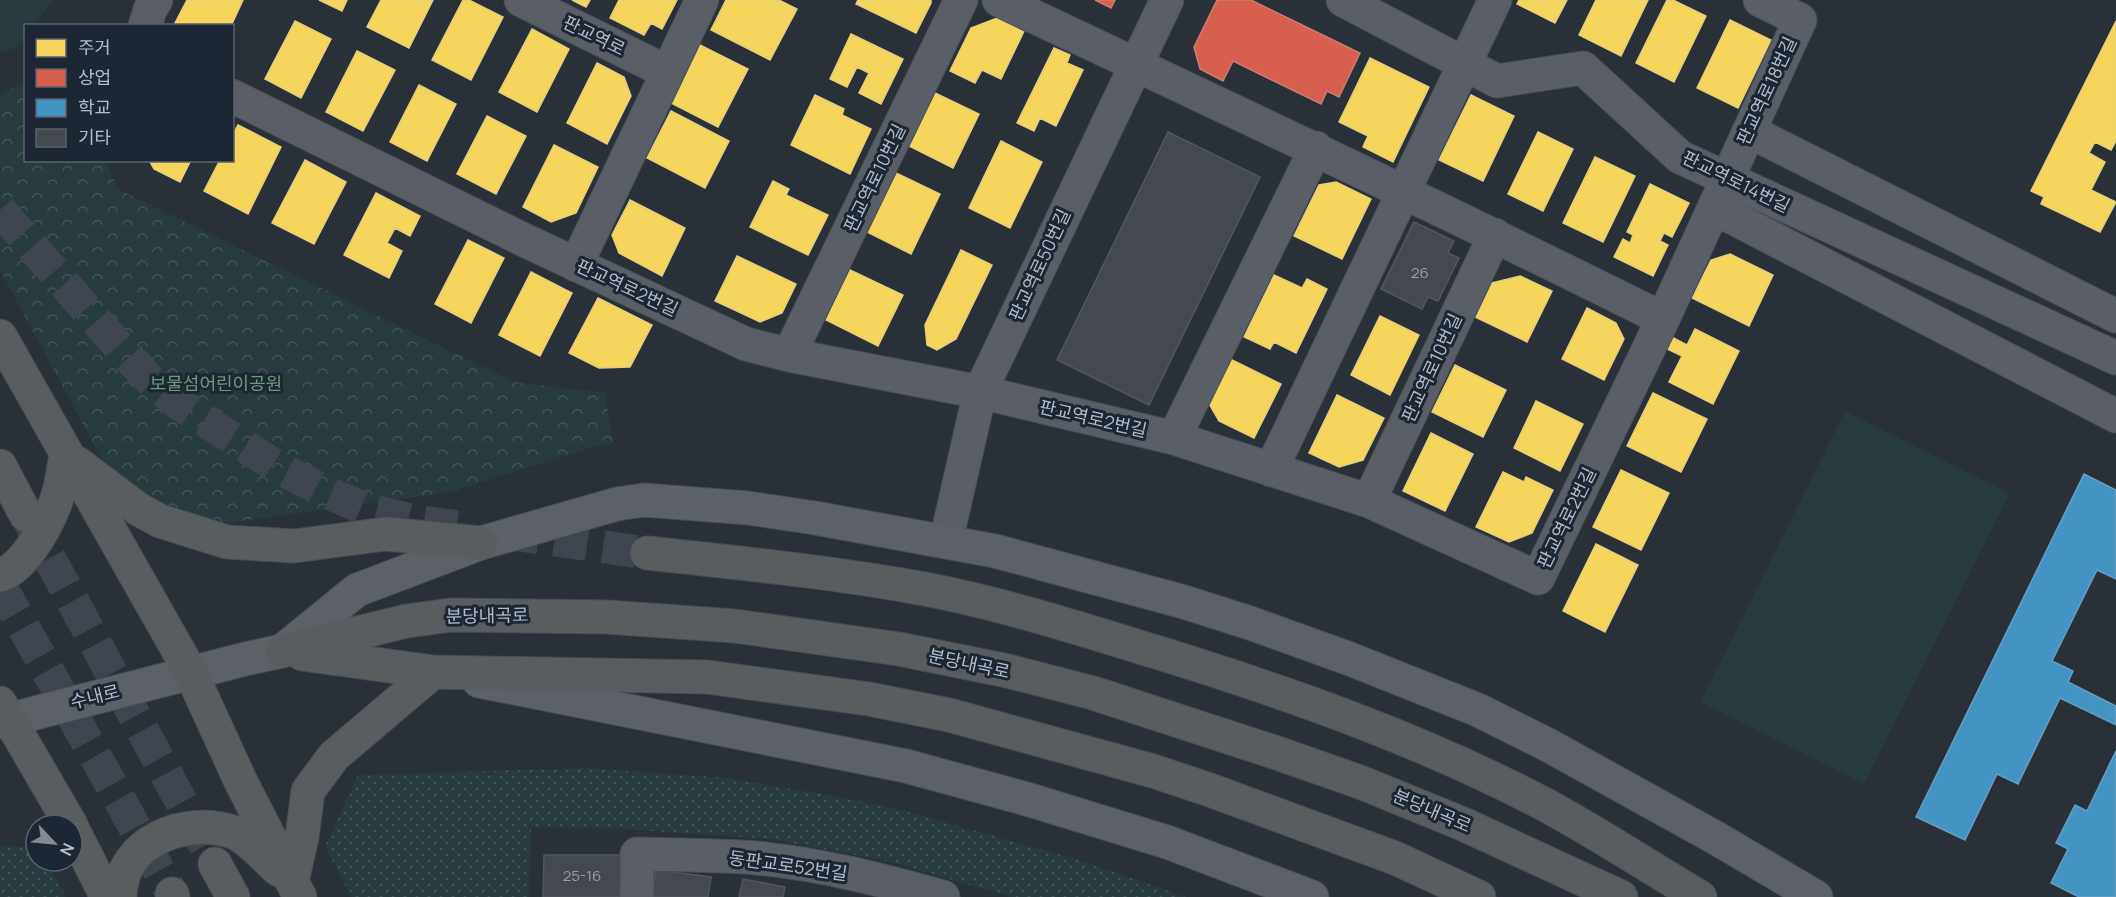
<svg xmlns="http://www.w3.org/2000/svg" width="2116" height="897" viewBox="0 0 2116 897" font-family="Manrope,'Noto Sans KR',sans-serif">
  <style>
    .grass { fill: url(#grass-dots) }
    .forest { fill: url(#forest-crowns) }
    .pitch { fill: #273a3e }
    .homes { fill: #f6d55c; stroke: #e2ce7d; stroke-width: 1.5 }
    .shops { fill: #d6604d; stroke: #cc7c72; stroke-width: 1.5 }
    .schools { fill: #4393c3; stroke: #659fc5; stroke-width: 1.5 }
    .building { fill: #444950; stroke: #52575f; stroke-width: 1.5 }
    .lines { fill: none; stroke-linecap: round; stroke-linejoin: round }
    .highway-tunnel { stroke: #3f454e; stroke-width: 33; stroke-dasharray: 33 16; stroke-linecap: butt }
    .minor-casing { stroke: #484c53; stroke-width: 35 }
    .major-casing { stroke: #484c55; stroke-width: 35 }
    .highway-casing { stroke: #474c53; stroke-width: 35 }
    .minor { stroke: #5a5e66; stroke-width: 33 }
    .major { stroke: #5c6168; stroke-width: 33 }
    .highway { stroke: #5a5d60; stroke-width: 33 }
    .labels { text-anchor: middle; stroke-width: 6; stroke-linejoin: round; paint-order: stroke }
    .number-label { font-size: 15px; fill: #989fab }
    .street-label { font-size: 18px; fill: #b4bcc9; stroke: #1d2633 }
    .park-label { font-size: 18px; fill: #6b9a76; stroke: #1d2633 }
  </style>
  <defs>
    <pattern id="grass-dots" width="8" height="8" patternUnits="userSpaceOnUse" patternTransform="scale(1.5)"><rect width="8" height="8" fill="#273a3e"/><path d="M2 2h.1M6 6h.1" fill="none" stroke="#445559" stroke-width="1.8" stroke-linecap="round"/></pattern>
    <pattern id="forest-crowns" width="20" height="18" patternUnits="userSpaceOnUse" patternTransform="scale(1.5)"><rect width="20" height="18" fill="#273a3e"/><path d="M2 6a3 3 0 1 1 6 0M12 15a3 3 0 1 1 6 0" fill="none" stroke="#445559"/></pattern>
  </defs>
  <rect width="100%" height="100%" fill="#2a3038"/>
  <path class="grass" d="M588 768 727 778 845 798 901 810 1079 860 1186 897H1011L886 861 771 839 624 829 531 828 529 897H351L325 846 358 775Z
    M0 845 36 848V861H45L66 897H0Z"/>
  <path class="forest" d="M25 82 26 160 106 161 118 189 514 382 605 393 613 443 590 448 451 492 228 523 177 511 148 499 121 480 102 460 0 270V95Z"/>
  <path class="pitch" d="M0 0H53L35 25 26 26C26 47 18 46 0 54Z
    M1845 411 2010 493 1864 784 1700 702Z"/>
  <path class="homes" d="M187 0H243L231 26H176L175 23Z
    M319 0H347L342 11Z
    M381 0H433L409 48 367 27Z
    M463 0H469L503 17 471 80 432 60Z
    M572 0H590L586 7Z
    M619 0H677L662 29 651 23 644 35 610 18Z
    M726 0H779L797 9 770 60 711 30Z
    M858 0H931V3L916 33 856 4Z
    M1519 0H1567L1555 23 1517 4Z
    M1596 0H1648L1621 56 1579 35Z
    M1667 0H1673L1706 16 1674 82 1636 63Z
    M997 18 1024 31 1001 79 982 70 975 83 950 71 971 28Z
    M1730 20 1771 40 1738 108 1697 88Z
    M295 21 331 39 301 98 265 79Z
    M2116 21V141L2111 150 2095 142 2089 153 2105 162 2091 190 2116 202 2100 232 2041 204 2044 197 2031 191Z
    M532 29 569 49 537 112 499 92Z
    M851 34 903 59 881 104 859 93 869 73 857 67 847 87 830 79Z
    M700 45 748 69 718 127 671 103Z
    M1054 48 1070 55 1067 63 1083 70 1056 126 1040 118 1034 131 1017 123Z
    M357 51 395 70 363 131 326 112Z
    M1370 58 1429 87 1393 162 1363 147 1368 136 1339 122Z
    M597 63 624 77 631 96 607 144 567 123Z
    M419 85 456 104 427 161 390 142Z
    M933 92 979 114 953 168 907 145Z
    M815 95 844 109 842 115 871 129 850 174 791 145Z
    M1471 95 1514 116 1483 181 1439 160Z
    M671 111 729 141 705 188 647 158Z
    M487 116 526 136 496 194 457 174Z
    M238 125 281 147 248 214 204 191 220 160H232V136Z
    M1538 132 1573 149 1543 211 1508 194Z
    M1001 141 1042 162 1010 228 969 208Z
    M554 145 598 167 576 213 551 222 523 207Z
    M1595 157 1635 176 1603 242 1563 223Z
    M149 160H191L180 182 154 169Z
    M305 160 346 182 314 244 272 223Z
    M896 173 940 194 911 254 867 232Z
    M773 181 789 189 786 195 828 215 808 255 750 227Z
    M1336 182 1371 199 1342 259 1294 236 1319 185Z
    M1650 184 1689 203 1672 237 1664 233 1660 241 1668 245 1653 276 1614 257 1623 239 1630 243 1633 235 1627 232Z
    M376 193 420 216 410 236 395 228 387 243 402 251 389 278 344 255Z
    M630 200 685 228 662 276 619 253 612 235Z
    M468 240 504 258 471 323 435 304Z
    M961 250 992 265 956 339 937 350 927 345 925 325Z
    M1730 254 1773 275 1749 326 1692 298 1711 260Z
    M737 256 796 284 782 313 760 322 715 301Z
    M850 270 903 295 878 346 826 320Z
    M531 272 572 293 540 356 499 335Z
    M1274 275 1302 288 1307 279 1327 289 1296 353 1274 342 1270 349 1244 337Z
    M1520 276 1552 291 1527 342 1475 317 1492 283Z
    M598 298 652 325 630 367 599 368 569 353Z
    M1587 308 1616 323 1624 339 1604 380 1562 359Z
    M1380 316 1419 335 1390 395 1351 375Z
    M1695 329 1739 351 1713 404 1669 382 1682 356 1661 346 1666 334 1687 345Z
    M1230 359 1281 384 1254 438 1219 421 1208 402Z
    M1455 365 1506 390 1483 437 1432 412Z
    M1653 393 1707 419 1681 472 1627 446Z
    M1337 395 1384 418 1363 460 1339 467 1309 453Z
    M1536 401 1583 424 1560 471 1514 448Z
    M1431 433 1473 454 1445 511 1403 491Z
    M1621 470 1669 493 1641 550 1593 527Z
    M1503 472 1524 482 1526 477 1553 490 1532 533 1509 542 1476 527Z
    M1596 544 1638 565 1605 632 1563 611Z"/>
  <path class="shops" d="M1095 0H1115L1111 8Z
    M1217 0H1251L1360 53 1339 97 1327 91 1321 104 1233 61 1223 81 1200 69 1194 47Z"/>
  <path class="schools" d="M2084 474 2116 490V579L2097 570 2052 661 2073 671 2068 682 2116 706V725L2060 698 2018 784 1997 774 1965 840 1916 817Z
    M2116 751V897H2079L2051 883 2068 849 2056 843 2075 805 2087 811Z"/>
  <path class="building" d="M1168 132 1260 177 1149 405 1057 360Z
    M1414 222 1454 241 1448 253 1459 258 1438 301 1428 297 1422 309 1381 289Z
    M544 855H621L620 897H543Z
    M656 870 711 877 708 897H652Z
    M743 879 785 887 783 897H739Z"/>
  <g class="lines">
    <path class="highway-tunnel" d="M0 210 121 349 150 380 179 404 276 466 324 491 365 509 415 521 458 527
      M26 515 215 864
      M506 533 647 553
      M0 585 172 894"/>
    <defs>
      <path id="minor" d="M521 0 667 72
        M999 0C1221 105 1443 209 1663 319
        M1343 0 1497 81 1583 68 1680 157 2116 358
        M145 26 150 10 156 0
        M232 96 522 239 746 344 789 355 980 392 1174 438 1369 501 1538 578 1663 319 1800 20 1760 0
        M1749 131 2116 316
        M1714 208 2116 416
        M576 265 702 0
        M789 355 961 0
        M1174 438 1316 148
        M1271 470 1495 0
        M1369 501 1495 235
        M946 541 980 392 1167 0
        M637 897V854C677 855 718 855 757 858 820 864 882 880 943 897"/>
      <path id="major" d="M479 681 906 766 1030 800 1167 842 1312 897
        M0 722 245 659 282 651 357 590 481 543 617 504 644 500 748 508 815 518 995 551 1184 602 1250 623 1350 659 1478 710 1548 745 1716 838 1816 897"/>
      <path id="highway" d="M0 336 191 673 241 782 300 897
        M77 463 138 509 160 521 227 542 294 546 386 534 481 543
        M0 466 26 515
        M647 553C740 563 833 572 925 589 1003 604 1078 628 1153 651 1286 692 1417 738 1540 802 1595 831 1647 866 1700 897
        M0 575C26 568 52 517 59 492 62 480 64 467 66 454
        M282 651 407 621 451 615 607 617 735 626 899 649 1008 671 1093 693 1274 752 1360 782 1463 824 1621 897
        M302 654 433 672 707 677 869 699 949 715 1153 771 1210 790 1395 858 1479 897
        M0 703 71 825
        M72 828 107 897
        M215 864 233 897
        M292 881 302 837 308 791 334 756 433 672
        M172 894 173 897
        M120 897C120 841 186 816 233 832 245 836 269 861 279 870"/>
    </defs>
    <use href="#minor" class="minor-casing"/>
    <use href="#major" class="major-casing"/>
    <use href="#highway" class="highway-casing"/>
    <use href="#minor" class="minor"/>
    <use href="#major" class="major"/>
    <use href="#highway" class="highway"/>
  </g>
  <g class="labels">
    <g class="number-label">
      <text x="1420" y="278">26</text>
      <text x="582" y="881">25-16</text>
    </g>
    <g class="street-label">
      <text transform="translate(594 36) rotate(26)" y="6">판교역로</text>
      <text transform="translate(1767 91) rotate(-65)" y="6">판교역로18번길</text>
      <text transform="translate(875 178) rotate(-64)" y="6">판교역로10번길</text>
      <text transform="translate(1736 182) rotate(26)" y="6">판교역로14번길</text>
      <text transform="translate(1040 265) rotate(-65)" y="6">판교역로50번길</text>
      <text transform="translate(627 288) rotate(25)" y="6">판교역로2번길</text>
      <text transform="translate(1432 368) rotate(-65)" y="6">판교역로10번길</text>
      <text transform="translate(1093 419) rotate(13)" y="6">판교역로2번길</text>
      <text transform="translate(1567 518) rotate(-64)" y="6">판교역로2번길</text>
      <text transform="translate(487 616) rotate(-1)" y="6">분당내곡로</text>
      <text transform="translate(969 664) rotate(12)" y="6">분당내곡로</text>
      <text transform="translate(95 697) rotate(-14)" y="6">수내로</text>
      <text transform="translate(1432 811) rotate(23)" y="6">분당내곡로</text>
      <text transform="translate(788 866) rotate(8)" y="6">동판교로52번길</text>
    </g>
    <g class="park-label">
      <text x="216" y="390">보물섬어린이공원</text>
    </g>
  </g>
  <rect x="24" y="24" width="210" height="138" fill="#1d2633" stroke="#59626f" stroke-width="1.5"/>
  <rect x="36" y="39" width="30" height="18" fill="#f6d55c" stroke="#59626f" stroke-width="1.5"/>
  <text x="78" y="54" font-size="18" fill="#b4bcc9">주거</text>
  <rect x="36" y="69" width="30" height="18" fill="#d6604d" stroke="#59626f" stroke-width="1.5"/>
  <text x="78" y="84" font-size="18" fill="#b4bcc9">상업</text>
  <rect x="36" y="99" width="30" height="18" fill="#4393c3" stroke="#59626f" stroke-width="1.5"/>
  <text x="78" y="114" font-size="18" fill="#b4bcc9">학교</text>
  <rect x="36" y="129" width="30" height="18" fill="#444950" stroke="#59626f" stroke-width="1.5"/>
  <text x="78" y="144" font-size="18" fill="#b4bcc9">기타</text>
  <g transform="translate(54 843) rotate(116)"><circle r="28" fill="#1d2633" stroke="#59626f" stroke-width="1.5"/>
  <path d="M0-4.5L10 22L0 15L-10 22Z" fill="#848b96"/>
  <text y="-9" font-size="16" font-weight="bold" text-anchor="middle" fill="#b4bcc9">N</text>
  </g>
</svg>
